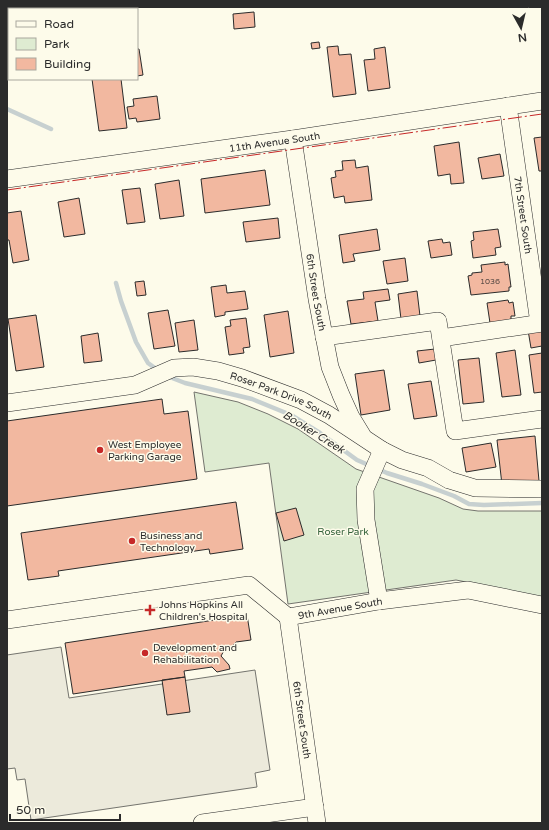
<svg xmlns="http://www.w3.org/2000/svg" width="549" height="830" viewBox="0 0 549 830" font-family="'Varela Round',sans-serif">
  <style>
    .green { fill: #deebd1; stroke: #74746e }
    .parking { fill: #eceadb; stroke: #74746e }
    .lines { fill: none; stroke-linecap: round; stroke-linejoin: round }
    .stream { stroke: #c7d0d0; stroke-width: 4.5 }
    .building { fill: #f2b8a0; stroke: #2b2b2b }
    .minor-casing { stroke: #2b2b2b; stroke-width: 18 }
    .minor { stroke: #fdfbea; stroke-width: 17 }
    .power { stroke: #c62828; stroke-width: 1; stroke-dasharray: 14 3 2 3; stroke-linecap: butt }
    .poi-dot { fill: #c62828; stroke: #fdfbea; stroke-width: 1.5 }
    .labels { text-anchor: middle; stroke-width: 3; stroke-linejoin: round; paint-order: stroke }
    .number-label { font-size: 8px; fill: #5d4e48 }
    .street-label { font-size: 10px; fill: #2b2b2b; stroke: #fdfbea }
    .poi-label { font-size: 10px; fill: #2b2b2b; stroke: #fdfbea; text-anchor: start }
    .park-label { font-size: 10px; fill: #34623c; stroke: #fdfbea }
    .water-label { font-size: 11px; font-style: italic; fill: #2b2b2b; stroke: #fdfbea }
  </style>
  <rect width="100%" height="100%" fill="#fdfbea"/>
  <path class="green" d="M194 392 238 402 268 414 298 429 356 469 439 498 463 509 478 511H542V597L456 580 288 604 269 463 205 472Z"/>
  <path class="parking" d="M61 647 69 698 255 670 270 770 255 773 257 787 31 820 25 779 17 780 15 768 7 769V655Z"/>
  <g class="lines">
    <path class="stream" d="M7 109 51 129
      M116 283 121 301 136 342 148 363 159 371
      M167 376 185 383 252 399 291 415 320 433 357 460 387 473 422 484 454 496 469 504 484 505 542 503"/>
  </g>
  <path class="building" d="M29 7H60L61 9H29Z
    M254 12 255 27 234 29 233 14Z
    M319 42 320 48 312 49 311 43Z
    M338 46 339 55 351 54 356 94 333 97 327 47Z
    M385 47 390 88 368 91 364 60 375 59 374 49Z
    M137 49H139L143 75 137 76Z
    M92 79H121L127 128 99 131Z
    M157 96 160 119 137 122 136 118 129 119 127 107 134 106 133 99Z
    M542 137V171H539L534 138Z
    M459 142 464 183 451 184 450 174 438 176 434 146Z
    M500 154 504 176 482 179 478 158Z
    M355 160 356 168 368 166 372 200 345 203 344 196 334 198 331 178 336 177 335 171 343 170 342 161Z
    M265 170 270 205 205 213 201 179Z
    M179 180 184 216 160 219 155 184Z
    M140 188 145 222 127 224 122 190Z
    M79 198 85 234 64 237 58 202Z
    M21 211 29 260 13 263 9 240H7V213Z
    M278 218 280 238 246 242 243 222Z
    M377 229 380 250 353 254 355 261 343 263 339 235Z
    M498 229 501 247 495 248 496 255 473 258 471 241 474 240 473 232Z
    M442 239 443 243 450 242 452 255 431 258 428 241Z
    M405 258 408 281 387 284 383 261Z
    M505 262V265L508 264 511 287H509V291L471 295 468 276 472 275V273L482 272 481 265Z
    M144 281 146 295 137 296 135 282Z
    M226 285 227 293 245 291 248 309 225 312V315L215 317 211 287Z
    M388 289 390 300 375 302 378 321 351 324 347 301 364 299 363 292Z
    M417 291 420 316 401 319 398 294Z
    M508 300 509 303 513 302 515 316H511V320L490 323 487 303Z
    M168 310 175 346 154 349 148 313Z
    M288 311 294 353 270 357 264 315Z
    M36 315 44 367 16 371 8 319Z
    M246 318 250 347 243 348 244 353 229 355 225 327 231 326 230 320Z
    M194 320 198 350 179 352 175 323Z
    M542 328V346L531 348 528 330Z
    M98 333 102 361 84 363 81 336Z
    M435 349 436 360 419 363 417 351Z
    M515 350 521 395 502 397 496 353Z
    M542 353V392L534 393 529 355Z
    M479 358 484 402 463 404 458 360Z
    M384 370 390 410 361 415 355 374Z
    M431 381 437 416 414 419 408 384Z
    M162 399 164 414 188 411 197 479 7 506V421Z
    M535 436 539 481 502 485 497 440Z
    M491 443 496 467 466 472 462 448Z
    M236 502 243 549 210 554 209 549 58 571 59 576 28 580 21 533Z
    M296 508 304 535 284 541 276 513Z
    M247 615 251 640 236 642 229 649 226 647 221 656 229 665 230 669 217 672 212 667 184 671 185 677 73 694 65 643Z
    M185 677 190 712 167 715 162 680Z"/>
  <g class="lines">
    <defs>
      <g id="minor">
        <path id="s1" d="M508 106 539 323"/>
        <path id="s2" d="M293 139 317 299 330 367 341 395 351 417 362 435"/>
        <path id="s3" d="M7 179 293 139 542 101"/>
        <path d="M324 337 438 321 455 431 542 419"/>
        <path d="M441 338 542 323"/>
        <path id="s4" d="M7 403 135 385 174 368 193 367 218 371 242 378 301 400 329 415 382 450 402 460 428 468 449 480 475 488 542 489"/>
        <path d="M379 601 366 520 365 489 382 450"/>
        <path id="s5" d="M288 617 379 601 468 590 542 605"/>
        <path id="s6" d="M288 617 317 823"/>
        <path d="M7 620 249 585 288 617"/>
        <path d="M202 823 315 807"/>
      </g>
    </defs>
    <use href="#minor" class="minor-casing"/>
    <use href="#minor" class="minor"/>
    <path class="power" d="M7 190 542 114"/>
  </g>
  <g class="poi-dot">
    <circle cx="100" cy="450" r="4"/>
    <circle cx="132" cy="541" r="4"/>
    <path d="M148 604h4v4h4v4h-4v4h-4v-4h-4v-4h4z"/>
    <circle cx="145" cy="653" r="4"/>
  </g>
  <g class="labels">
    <g class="number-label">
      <text x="490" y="284">1036</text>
    </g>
    <g class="street-label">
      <text dy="4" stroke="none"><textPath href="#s3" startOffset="270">11th Avenue South</textPath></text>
      <text dy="4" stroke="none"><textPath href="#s1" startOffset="110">7th Street South</textPath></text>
      <text dy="4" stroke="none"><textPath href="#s2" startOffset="155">6th Street South</textPath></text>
      <text dy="4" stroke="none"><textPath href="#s4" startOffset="284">Roser Park Drive South</textPath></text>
      <text dy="4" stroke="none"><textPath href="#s5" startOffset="53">9th Avenue South</textPath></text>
      <text dy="4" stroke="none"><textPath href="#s6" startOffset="104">6th Street South</textPath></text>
    </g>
    <g class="poi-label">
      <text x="108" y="448">West Employee<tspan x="108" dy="12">Parking Garage</tspan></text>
      <text x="140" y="539">Business and<tspan x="140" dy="12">Technology</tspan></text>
      <text x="159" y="608">Johns Hopkins All<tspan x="159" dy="12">Children's Hospital</tspan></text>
      <text x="153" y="651">Development and<tspan x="153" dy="12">Rehabilitation</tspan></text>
    </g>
    <g class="park-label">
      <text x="343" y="535">Roser Park</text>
    </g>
    <g class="water-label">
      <text transform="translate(314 432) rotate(32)" y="4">Booker Creek</text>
    </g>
  </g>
  <rect width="549" height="830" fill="none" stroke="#2b2b2b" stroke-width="16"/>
  <rect x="8" y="8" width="130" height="72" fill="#fdfbea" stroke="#a9a89e"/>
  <rect x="16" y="21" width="20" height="6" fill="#fdfbea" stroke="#a9a89e"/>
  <text x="44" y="28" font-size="12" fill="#2b2b2b">Road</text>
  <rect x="16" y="38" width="20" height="12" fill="#deebd1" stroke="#a9a89e"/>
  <text x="44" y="48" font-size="12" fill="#2b2b2b">Park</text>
  <rect x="16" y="58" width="20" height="12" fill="#f2b8a0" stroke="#a9a89e"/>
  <text x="44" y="68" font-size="12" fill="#2b2b2b">Building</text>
  <g transform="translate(521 28) rotate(172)" stroke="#fdfbea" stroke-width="3" paint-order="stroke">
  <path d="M0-3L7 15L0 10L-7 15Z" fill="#2b2b2b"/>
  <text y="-6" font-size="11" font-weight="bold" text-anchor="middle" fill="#2b2b2b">N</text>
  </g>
  <path d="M10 814v6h110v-6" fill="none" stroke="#2b2b2b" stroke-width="2"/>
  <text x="16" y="814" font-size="12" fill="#2b2b2b" stroke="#fdfbea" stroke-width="3" paint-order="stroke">50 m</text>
</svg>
